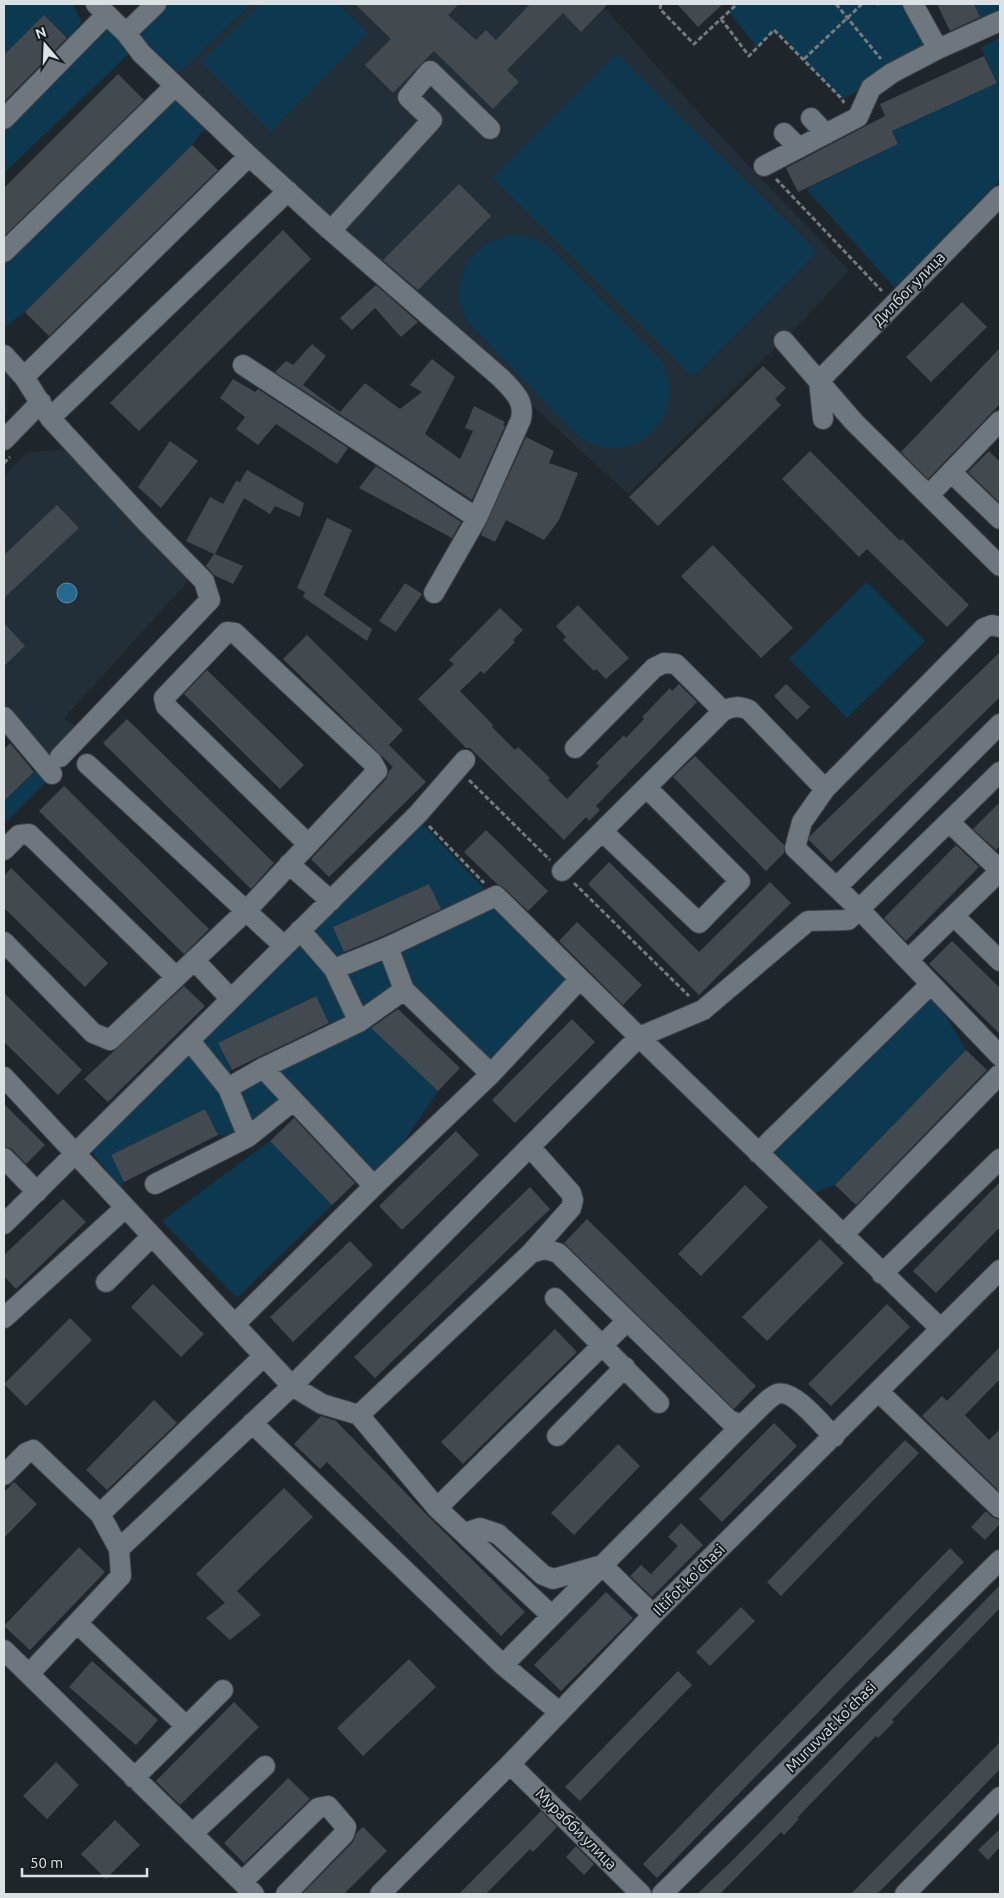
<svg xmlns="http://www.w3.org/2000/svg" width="1004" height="1898" viewBox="0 0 1004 1898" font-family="Ubuntu,sans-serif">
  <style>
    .built { fill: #222f38 }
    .green { fill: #0c3950 }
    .water { fill: #24698e; stroke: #5b8da8 }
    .building { fill: #424a4f }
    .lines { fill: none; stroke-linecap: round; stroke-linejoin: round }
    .minor-casing { stroke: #3c4146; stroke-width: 22 }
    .path { stroke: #747a7e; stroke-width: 3; stroke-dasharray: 5 2.5; stroke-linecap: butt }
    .minor { stroke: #6e777d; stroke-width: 20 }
    .labels { text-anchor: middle; stroke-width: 4; stroke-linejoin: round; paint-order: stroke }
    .street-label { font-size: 15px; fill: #dce1e4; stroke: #161d21 }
  </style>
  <rect width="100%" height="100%" fill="#1f262b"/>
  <path class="built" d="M251 4H601L704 119 849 270 784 341 764 358 628 494 336 225 179 73Z
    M4 368 11 375 7 414 4 418Z
    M65 449 190 579 64 718 81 730 50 761 4 710V476L27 452Z"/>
  <path class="green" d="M4 4H73L81 21 72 42 44 15 4 55Z
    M162 4H251L179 73 133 31Z
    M260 4H338L368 33 271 131 202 62Z
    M737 4H909L938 49 842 99 775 30 758 48 729 12Z
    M974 4H1000V12L981 19Z
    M106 15 136 47 4 173V119Z
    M1000 37V180L895 288 806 189 898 144 892 131 997 83 981 48Z
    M617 54 817 252 693 377 493 178Z
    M175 86 211 120 192 145 25 312 4 328V252Z
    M508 236 530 237 550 247 663 363C665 370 669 378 670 385 673 424 638 455 600 447 593 445 586 440 579 437L467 321 459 300 461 278 470 258 487 243Z
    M867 582 925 641 847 718 789 659Z
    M39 768 59 769 4 824V801Z
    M418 819 491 896 443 915 429 884 333 927 347 958 496 899 580 979 491 1074 404 990 359 1022 329 1023 315 996 219 1043 231 1070 229 1088 369 1026 438 1091 374 1186 293 1101 248 1137 218 1135 205 1109 111 1155 124 1182 121 1188 91 1151Z
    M932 992 966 1050 835 1185 814 1193 767 1152Z
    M270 1141 332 1205 237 1298 162 1221Z"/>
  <path class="water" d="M57 593a10 10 0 1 1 20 0a10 10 0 1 1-20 0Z"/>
  <path class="building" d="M355 4H459L448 15 476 40 486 30 496 40 530 4H608L581 32 563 13 507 70 519 82 493 109 434 51 393 93 365 65 391 39Z
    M677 4H723L698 27Z
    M937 4H974L980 17 950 31Z
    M44 15 67 38 4 102V55Z
    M984 56 997 83 892 131 898 144 798 192 786 168 885 116 880 104Z
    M118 74 144 100 4 236V188Z
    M192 145 218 170 49 336 25 312Z
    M459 184 491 216 418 290 383 260Z
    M283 230 311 259 139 431 110 403Z
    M376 285 418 322 401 337 375 308 352 330 340 318Z
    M962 302 987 327 931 382 906 357Z
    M312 344 326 356 303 385 340 412 365 383 400 409 422 392 410 385 432 359 455 377 425 434 460 459 473 431 465 428 474 406 505 422 503 425 505 426 472 500 275 372 286 361 293 365Z
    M1000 348V404L928 479 901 452Z
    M763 366 786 388 775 399 781 405 658 526 629 497Z
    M233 379 255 392 258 389 348 448 337 464 276 424 258 445 236 429 245 417 220 398Z
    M526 437 554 451 549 463 578 473 559 520 544 540 506 520 495 542 481 535Z
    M170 441 198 461 161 508 138 487Z
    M810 451 900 541 902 539 969 605 947 627 867 549 859 557 782 479Z
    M989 451 1000 462V503L968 472Z
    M376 466 461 522 452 538 359 488Z
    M247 470 304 503 300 517 275 506 270 514 244 498 215 554 243 566 233 584 214 575 206 566 214 554 186 541 210 497 223 504 236 481 240 482Z
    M57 505 79 528 4 598V555Z
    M327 518 352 530 324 595 372 629 367 641 303 597 305 592 297 588Z
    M713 545 793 628 761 658 681 576Z
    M405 583 422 594 396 632 379 621Z
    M578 605 629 658 606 679 596 669 594 671 563 640 566 637 556 626Z
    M500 608 523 630 513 640 515 642 484 674 481 671 460 691 493 725 492 727 515 750 518 747 550 778 548 780 567 799 599 766 596 763 624 735 626 738 644 719 642 717 670 688 672 691 679 684 697 702 596 806 600 810 589 821 586 817 564 840 473 751 470 748H466L418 699 454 664 449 660Z
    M4 623 25 646 4 666Z
    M307 635 403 730 389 745 426 782 329 877 311 859 386 779 389 771 393 767 283 659Z
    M1000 652V697L831 862 809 840 810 836Z
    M207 670 304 765 280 789 184 694Z
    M786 684 810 707 797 720 774 696Z
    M127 719 274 863 251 889 103 743Z
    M10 743 34 772 4 801V749Z
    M695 756 784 845V853L766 871 673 777Z
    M64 786 209 929 184 954 39 811Z
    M1000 802V846L996 850 973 829Z
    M486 830 548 891 528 911 504 888 497 884 464 852Z
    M956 845 979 867 906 941 884 918Z
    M609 862 699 952 770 882 791 903 699 995 588 884Z
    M11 868 108 963 85 987 4 908V876Z
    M429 884 441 909 383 936 344 952 333 927Z
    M577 922 642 985 623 1005 559 941Z
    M952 941 1000 988V1034L929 964Z
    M184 986 205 1006 108 1102 84 1079Z
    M4 993 82 1070 58 1095 4 1042Z
    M316 996 329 1023 232 1070 218 1043Z
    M398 1009 460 1068 438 1091 371 1028Z
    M572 1019 595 1042 515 1123 492 1100Z
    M966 1050 987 1070 856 1205 835 1185Z
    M4 1104 45 1145 26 1164 12 1149 4 1146Z
    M205 1109 218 1135 124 1182 111 1155Z
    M294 1118 355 1183 332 1205 270 1141Z
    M456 1131 479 1155 402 1230 379 1206Z
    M1000 1182V1227L936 1293 913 1271Z
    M745 1185 768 1207 701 1276 678 1254Z
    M530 1187 550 1209 375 1378 354 1357Z
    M63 1199 86 1222 16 1289 4 1276V1255Z
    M587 1219 756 1386 734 1409 564 1243Z
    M820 1239 844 1263 767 1341 742 1317Z
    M350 1241 373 1265 293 1342 270 1317Z
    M153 1284 204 1334 181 1357 131 1307Z
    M887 1304 910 1327 831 1406 808 1384Z
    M70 1318 92 1340 26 1406 4 1384Z
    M555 1329 577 1352 463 1464 441 1442Z
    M1000 1347V1379L965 1415 989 1440 1000 1429V1492L922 1416 942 1396 947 1401Z
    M154 1400 177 1423 107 1490 86 1470Z
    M321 1416 336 1421 429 1517 525 1612 501 1636 327 1462 320 1469 294 1444Z
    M774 1423 797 1446 722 1522 699 1499Z
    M905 1440 919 1453 781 1596 767 1582Z
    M618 1444 640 1466 574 1535 551 1513Z
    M14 1482 37 1504 4 1538V1492Z
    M284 1488 313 1517 237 1591 261 1615 230 1640 206 1618 225 1603 196 1574Z
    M986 1511 992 1517 1000 1520V1524L985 1540 971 1527Z
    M681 1523 703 1545 652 1597 630 1576 641 1565 651 1574 678 1546 668 1537Z
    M79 1547 105 1572 30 1650 4 1626Z
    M950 1548 964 1562 657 1878 643 1864Z
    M1000 1585V1608L892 1720 894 1722 878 1738 876 1736 797 1818 799 1819 784 1835 781 1832 720 1894H697L734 1859Z
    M606 1592 633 1618 561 1691 534 1665Z
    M741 1607 755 1621 710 1666 696 1652Z
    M409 1659 436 1687 363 1756 337 1728Z
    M92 1661 158 1720 136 1745 69 1687Z
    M678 1671 692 1685 580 1801 565 1787Z
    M234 1702 259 1727 180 1805 156 1781Z
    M1000 1742V1769L949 1822 877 1894H851Z
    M56 1762 79 1785 47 1819 23 1796Z
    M288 1778 310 1799 244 1863 224 1843Z
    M541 1811 557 1827 533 1852 530 1849 486 1894H459Z
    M115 1820 140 1845 106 1879 81 1854Z
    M363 1827 387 1851 344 1894H302L353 1842 357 1832Z
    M1000 1829V1847L988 1860 978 1850Z
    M576 1846 594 1864 584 1875 566 1857Z"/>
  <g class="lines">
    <defs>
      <path id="minor" d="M96 4 126 33 141 53 249 156 329 229 501 378C513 391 525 400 521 419L477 518 434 593
        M913 4 938 49 1000 21
        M126 33 156 4
        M811 118 826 134
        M4 119 106 15
        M784 133 799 148
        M764 166 858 117 871 88 892 73 938 49
        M329 229 336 225 432 120 408 97 430 71 490 129
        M4 252 175 86
        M784 341 854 422 1000 566
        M4 355 24 377 50 418 147 523 204 581 210 600 60 757
        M243 365 477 518
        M24 377 249 156
        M819 381 1000 196
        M819 381 823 419
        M50 418 288 191
        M4 440 41 402
        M951 472 1000 519
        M929 495 1000 421
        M4 717 52 774
        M575 748 654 668 664 663 676 664 723 711
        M87 764 284 946
        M825 789 984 628 992 625 1000 627
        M949 822 1000 870
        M603 832 699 923 740 881 647 788
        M4 850 19 835 29 834 176 977
        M289 864 331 901
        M562 871 723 711C733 706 739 706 749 710L825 789 802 822 795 848 859 909 1000 1056
        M837 887 1000 724
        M954 916 1000 961
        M300 930 334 969 388 947 496 896 639 1037 941 1329
        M4 942 93 1033 110 1040 246 911 377 771 372 762 235 633 227 632 164 698 166 706 308 844
        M388 947 404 990
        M194 960 231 999
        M908 960 1000 871
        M334 969 359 1022
        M190 1041 228 1088 263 1068 359 1022 404 990 491 1074 374 1186 235 1324
        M263 1068 374 1186
        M491 1074 580 979
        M4 1077 292 1386 322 1404 359 1415 437 1508 552 1616
        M248 1137 293 1101
        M530 1147 571 1193 573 1200 571 1208 531 1253
        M758 1153 931 984
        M4 1158 37 1192
        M155 1184 248 1137 228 1088
        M4 1224 418 814 465 760
        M843 1235 1000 1074
        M882 1274 1000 1159
        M106 1282 152 1236
        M555 1298 659 1403
        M4 1318 125 1208
        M879 1392 1000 1508
        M359 1415 531 1253 545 1249 558 1253 729 1420 742 1425C750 1418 770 1396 777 1394 793 1388 823 1426 834 1437
        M252 1423 503 1665 559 1712
        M557 1436 625 1367
        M4 1475 26 1453 33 1450 100 1514 119 1549 121 1576 29 1674
        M437 1508 627 1321
        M100 1514 264 1356
        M465 1533 480 1528 498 1534 543 1575 553 1579 602 1565 653 1615
        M119 1549 292 1386 639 1037 703 1010 808 921 848 920 1000 772
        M77 1623 186 1726
        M4 1650 254 1894
        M503 1665 742 1425
        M510 1764 641 1894
        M134 1778 223 1690
        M192 1834 265 1766
        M242 1882 318 1808 328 1806 346 1827 344 1834 286 1894
        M380 1894 510 1764 653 1615 1000 1270
        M662 1894 1000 1560
        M905 1894 1000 1797"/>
    </defs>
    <use href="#minor" class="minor-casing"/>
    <path class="path" d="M661 4 660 9 694 44 737 4
      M836 4 881 59
      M877 4H879
      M721 19 749 56 774 30 842 99 844 103
      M804 59 862 4
      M776 179 882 291
      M4 463 10 457
      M469 780 550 860
      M429 826 484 883
      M574 883 689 996"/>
    <use href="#minor" class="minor"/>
  </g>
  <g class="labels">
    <g class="street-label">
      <text transform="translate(909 289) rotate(-46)" y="5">Дилбог улица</text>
      <text transform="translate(689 1580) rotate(-45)" y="5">Iltifot ko'chasi</text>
      <text transform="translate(831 1727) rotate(-45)" y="5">Muruvvat ko'chasi</text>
      <text transform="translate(576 1829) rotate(45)" y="5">Мурабби улица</text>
    </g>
  </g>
  <rect width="1004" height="1898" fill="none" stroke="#dce1e4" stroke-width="10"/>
  <g transform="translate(45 45) rotate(341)" stroke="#161d21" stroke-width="4" paint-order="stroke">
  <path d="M0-4L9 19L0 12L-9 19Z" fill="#dce1e4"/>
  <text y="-8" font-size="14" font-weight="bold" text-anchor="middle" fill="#dce1e4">N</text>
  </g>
  <path d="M22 1868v8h125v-8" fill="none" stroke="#dce1e4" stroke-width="2.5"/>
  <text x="30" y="1868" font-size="15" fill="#dce1e4" stroke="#161d21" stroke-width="4" paint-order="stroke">50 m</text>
</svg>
